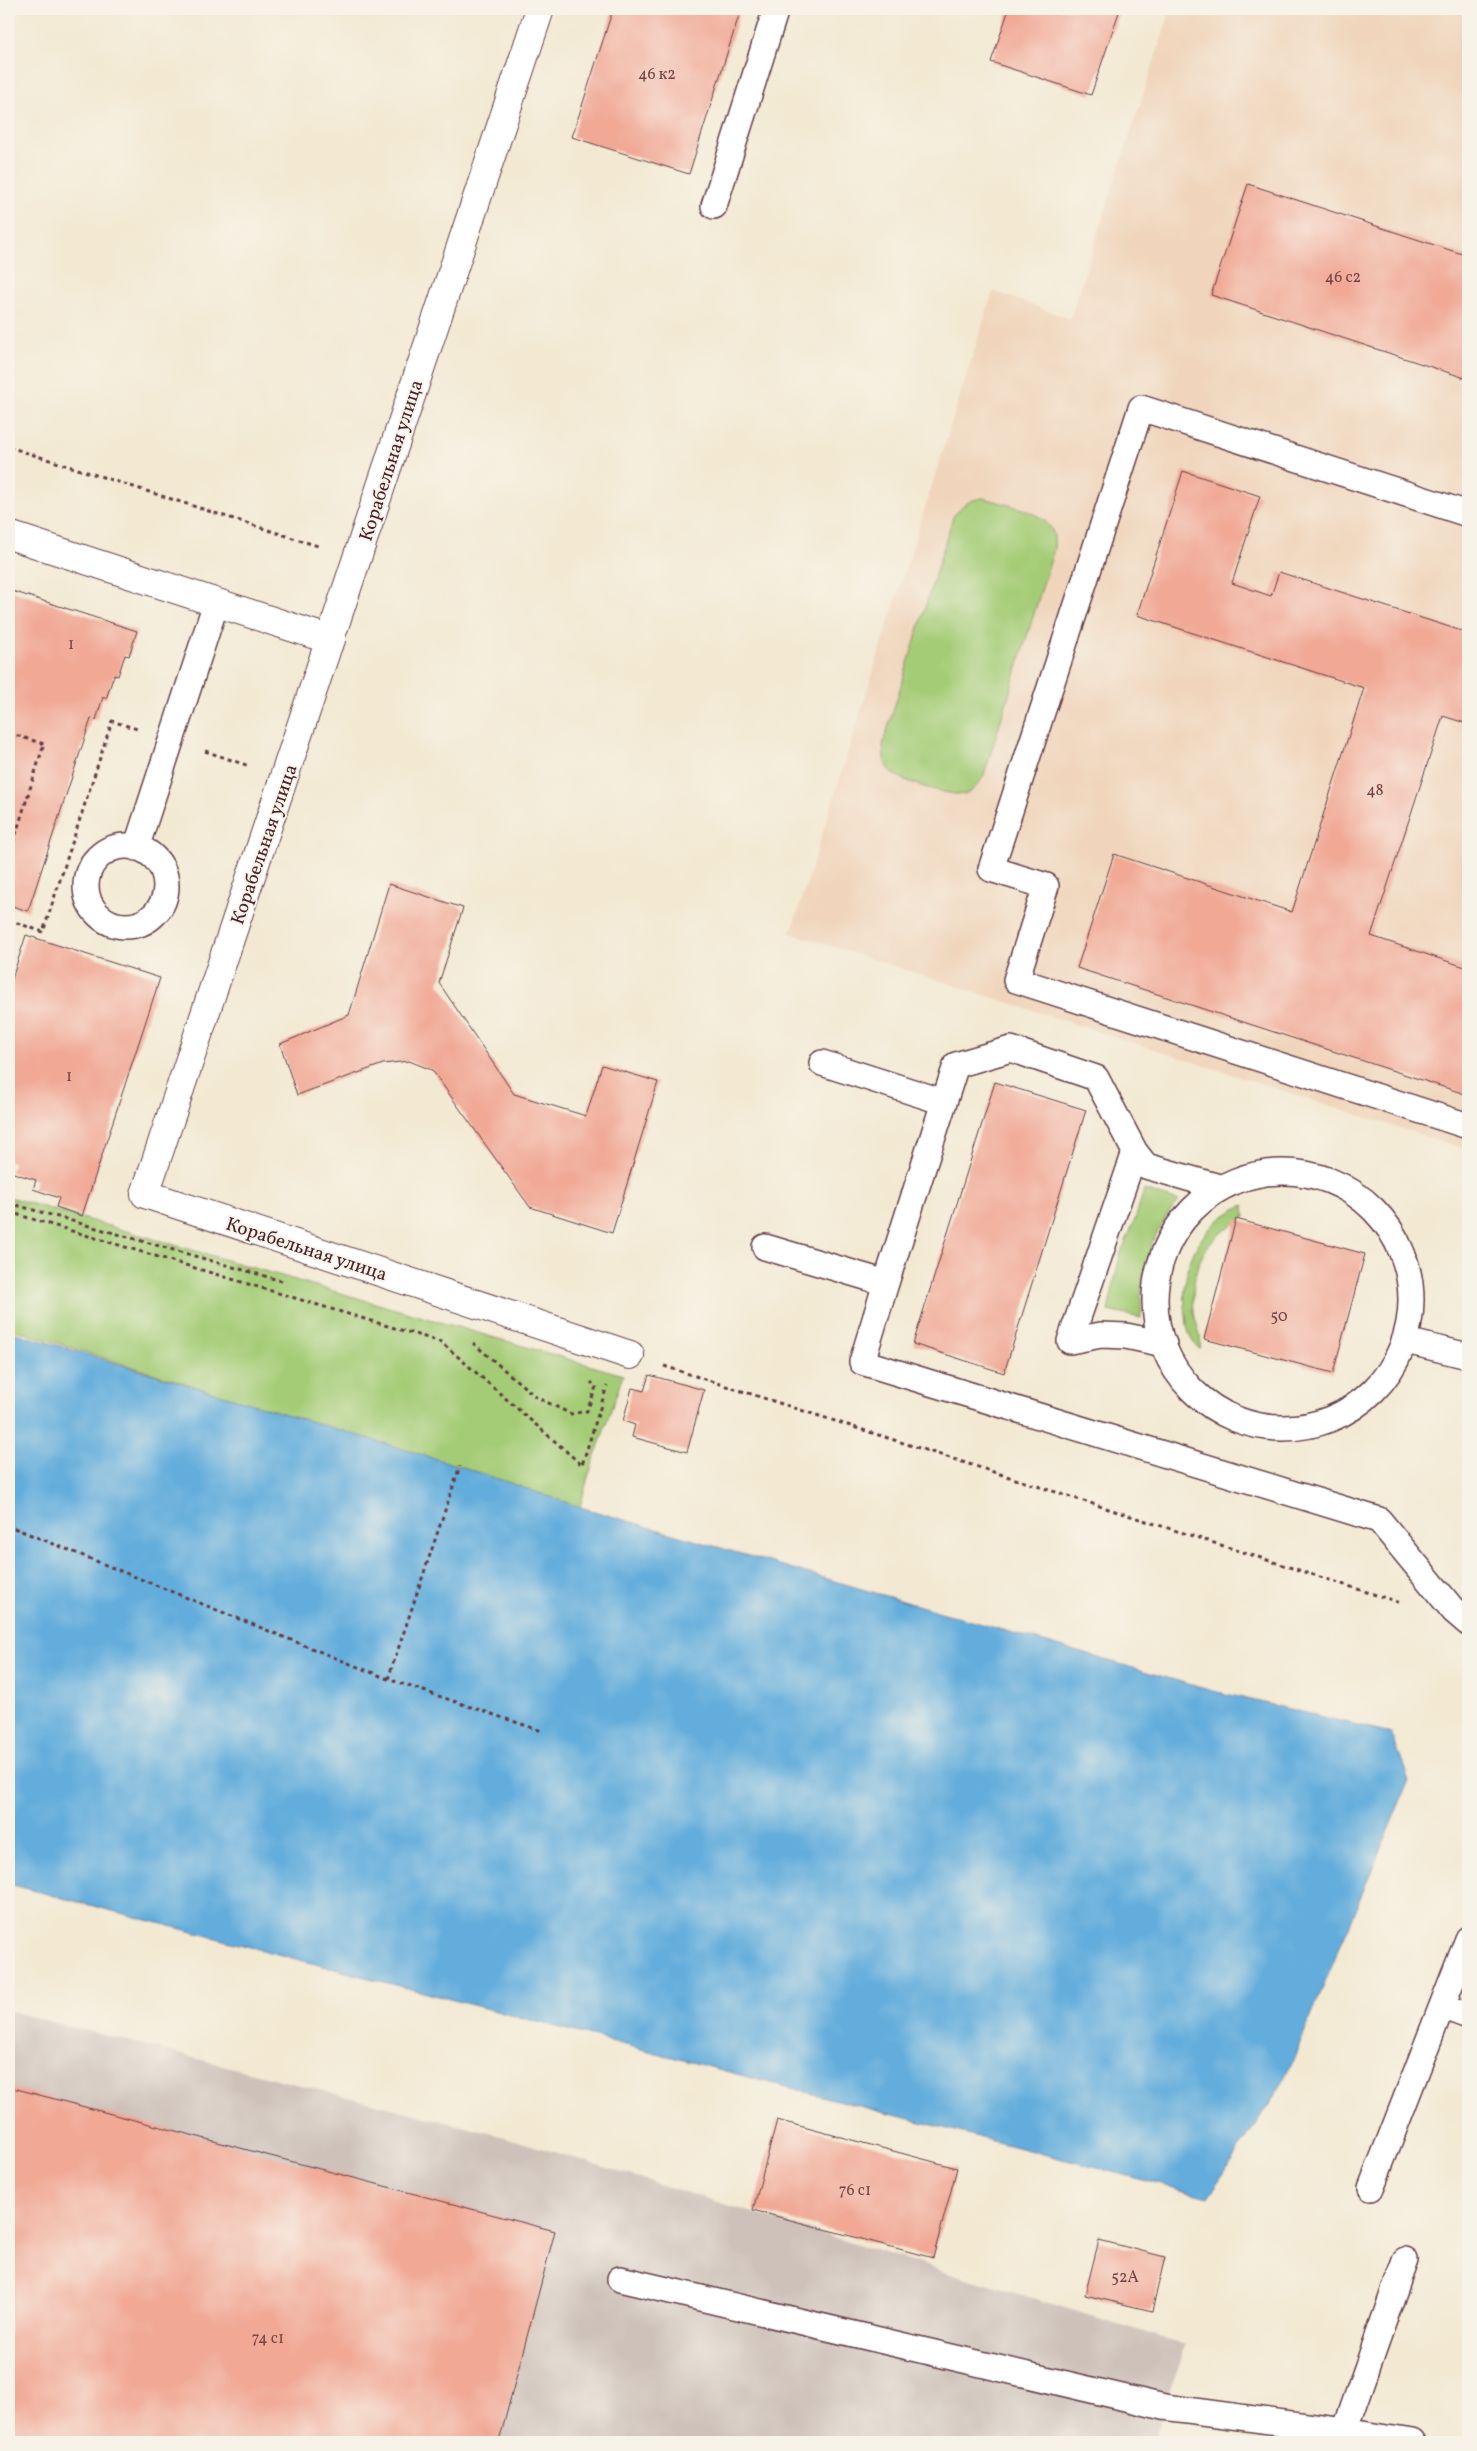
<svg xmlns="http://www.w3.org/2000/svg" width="1477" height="2451" viewBox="0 0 1477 2451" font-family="Vollkorn,serif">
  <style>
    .built { fill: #f0d5bc }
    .industrial { fill: #cec1b9 }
    .green { fill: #a4cc76; stroke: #777650 }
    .water { fill: #64addc; stroke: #576684 }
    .building { fill: #f1a996 }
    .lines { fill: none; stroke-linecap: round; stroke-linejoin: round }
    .lane-casing { stroke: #633d44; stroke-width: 28 }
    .street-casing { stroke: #633d44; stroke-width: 30 }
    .path { stroke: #633d44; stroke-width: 3; stroke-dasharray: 4 4; stroke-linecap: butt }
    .lane { stroke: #fff; stroke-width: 25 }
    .street { stroke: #fff; stroke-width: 28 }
    .labels { text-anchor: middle; stroke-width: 4; stroke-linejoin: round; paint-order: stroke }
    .number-label { font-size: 16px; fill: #744246 }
    .street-label { font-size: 19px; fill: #4a1f2b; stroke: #f7f3e8 }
  </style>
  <rect width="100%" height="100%" fill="#f7f3e8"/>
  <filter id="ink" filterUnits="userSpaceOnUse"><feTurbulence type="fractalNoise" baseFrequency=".02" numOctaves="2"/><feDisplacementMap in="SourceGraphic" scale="10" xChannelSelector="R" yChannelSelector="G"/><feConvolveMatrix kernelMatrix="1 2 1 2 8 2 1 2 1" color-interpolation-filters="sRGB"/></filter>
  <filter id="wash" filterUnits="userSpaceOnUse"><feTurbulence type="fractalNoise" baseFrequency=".0096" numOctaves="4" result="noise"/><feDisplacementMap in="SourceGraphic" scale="20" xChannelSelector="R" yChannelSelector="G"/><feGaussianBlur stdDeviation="1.12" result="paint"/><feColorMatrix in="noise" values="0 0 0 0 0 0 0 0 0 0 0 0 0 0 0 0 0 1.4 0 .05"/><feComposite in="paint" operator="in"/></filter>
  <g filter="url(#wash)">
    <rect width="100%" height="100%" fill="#f3e9d3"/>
    <path class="built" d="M1171 9H1468V1150L791 933 993 291 1070 319Z"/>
    <path class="industrial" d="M9 2011 505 2137 1186 2345 1164 2407 1154 2442H9Z"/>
    <path class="green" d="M983 498C1003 504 1047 511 1053 533 1055 537 1054 544 1054 549L984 775C979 783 975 791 965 794 952 797 898 781 889 770 883 764 884 752 883 744L953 517C962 505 968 500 983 498Z
      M1144 1190 1179 1201 1168 1214 1151 1244 1153 1254 1152 1259 1145 1267 1141 1295V1318L1108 1311 1120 1255 1136 1217Z
      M9 1197 623 1375 588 1477 580 1507 9 1328Z
      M1244 1205 1245 1217C1206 1237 1189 1266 1194 1311 1195 1324 1203 1336 1200 1349 1189 1341 1187 1329 1186 1315 1179 1268 1198 1224 1244 1205Z"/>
    <path class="water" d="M9 1331 460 1466 580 1507 1209 1690 1391 1733 1409 1780 1285 2079 1208 2197 9 1884Z"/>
    <g id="blocks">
      <path class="building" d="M613 9H741L689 174 572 137Z
        M1009 9H1120L1091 95 991 62Z
        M1248 184 1468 256V379L1211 295Z
        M1183 471 1260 496 1232 583 1271 596 1279 572 1468 633V724L1443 716 1371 936 1468 968V1095L1077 968 1114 854 1292 912 1364 688 1137 615Z
        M9 590 137 631 129 656 125 655 118 676 114 675 106 699 103 697 96 720 91 719 28 911 9 905Z
        M389 884 463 908 439 983 514 1094 586 1116 602 1065 658 1082 612 1233 530 1207 432 1070 409 1061 383 1064 297 1095 280 1044 349 1015Z
        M26 935 160 978 82 1216 56 1207 59 1198 33 1189 36 1180 10 1172 14 1163 9 1161V988Z
        M995 1082 1086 1110 1004 1373 913 1344Z
        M1236 1219 1365 1254 1333 1373 1204 1339Z
        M649 1375 704 1390 687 1452 632 1437 635 1425 623 1421 632 1388 644 1391Z
        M9 2087 555 2231 499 2442H9Z
        M777 2120 957 2168 933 2258 753 2210Z
        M1099 2240 1165 2257 1152 2311 1085 2295Z"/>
    </g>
  </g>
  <g filter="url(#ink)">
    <use href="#blocks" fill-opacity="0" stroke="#633d44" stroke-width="1"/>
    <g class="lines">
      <defs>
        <path id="lane" d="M714 206 776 9
          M1468 514 1141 408 991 869 1046 886 1016 980 1468 1126
          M86 886a40 40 0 1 1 80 0a40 40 0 1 1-80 0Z
          M136 848 216 603
          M822 1063 944 1102
          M1135 1152 1146 1166 1219 1187
          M1155 1300a128 128 0 1 1 256 0a128 128 0 1 1-256 0Z
          M765 1247 886 1283 956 1065 1011 1049 1096 1078 1135 1152 1070 1341 1101 1335 1126 1336 1164 1344
          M886 1283 862 1362 1379 1520 1454 1611 1468 1623
          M1406 1341 1468 1356
          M1442 2006 1468 2016
          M1371 2188 1468 1939
          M620 2279 1164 2407 1345 2431 1412 2442
          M1345 2431 1405 2260"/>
        <path id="street" d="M540 9 145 1194 630 1355
          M9 535 331 640"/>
      </defs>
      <use href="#lane" class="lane-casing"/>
      <use href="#street" class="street-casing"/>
      <path class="path" d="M9 447 321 547
        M9 733 44 744 9 856
        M205 751 249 766
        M9 920 43 932 112 721 137 729
        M9 1203 282 1281
        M9 1212 441 1342 582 1465 607 1386
        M473 1343 536 1397 571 1414 587 1411 596 1387 591 1382
        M664 1366 1401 1603
        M14 1528 388 1679 542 1731
        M388 1679 460 1466"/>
      <use href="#lane" class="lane"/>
      <use href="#street" class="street"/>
    </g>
  </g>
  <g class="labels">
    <g class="number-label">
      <text x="657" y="79">46 к2</text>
      <text x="1343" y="282">46 с2</text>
      <text x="71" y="649">1</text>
      <text x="1375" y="795">48</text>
      <text x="69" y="1081">1</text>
      <text x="1279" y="1321">50</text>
      <text x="855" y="2195">76 с1</text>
      <text x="1125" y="2282">52А</text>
      <text x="268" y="2343">74 с1</text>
    </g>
    <g class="street-label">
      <text transform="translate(390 460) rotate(-72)" y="7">Корабельная улица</text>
      <text transform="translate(263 844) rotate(-71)" y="7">Корабельная улица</text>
      <text transform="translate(307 1248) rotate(18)" y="7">Корабельная улица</text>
    </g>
  </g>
  <rect width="1477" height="2451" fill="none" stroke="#f7f3e8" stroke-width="30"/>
</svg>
